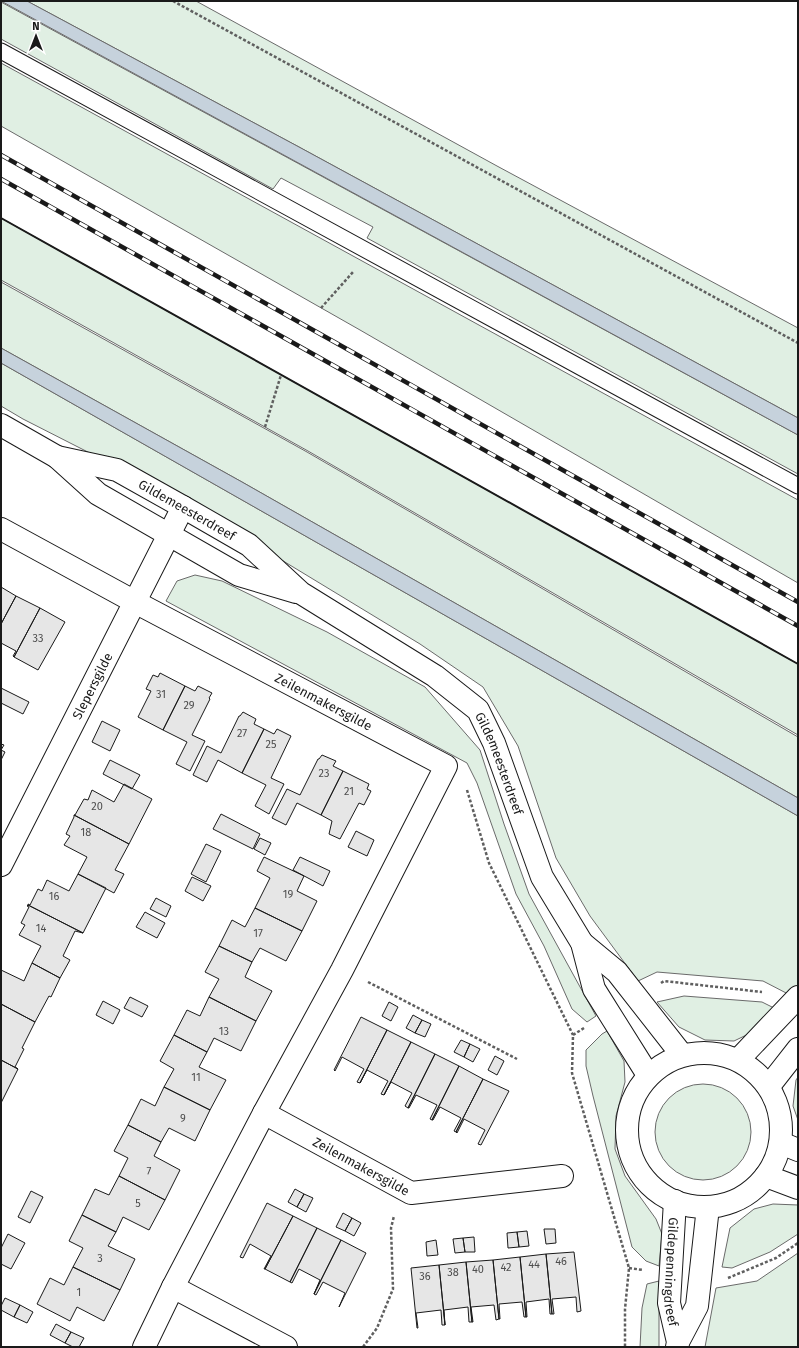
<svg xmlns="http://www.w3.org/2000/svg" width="799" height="1348" viewBox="0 0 799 1348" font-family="'Fira Sans',sans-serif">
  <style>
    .green { fill: #e0efe3; stroke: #6a6a6a }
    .water { fill: #c6d2dc; stroke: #6a6a6a }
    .building { fill: #e6e6e6; stroke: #1a1a1a }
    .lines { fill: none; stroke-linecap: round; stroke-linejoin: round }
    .service-casing { stroke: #1a1a1a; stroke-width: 17 }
    .minor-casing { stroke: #1a1a1a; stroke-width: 24 }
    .tertiary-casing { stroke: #1a1a1a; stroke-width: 24 }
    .path { stroke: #5f5f5f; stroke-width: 2.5; stroke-dasharray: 3 2; stroke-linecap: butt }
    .service { stroke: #fff; stroke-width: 15 }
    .minor { stroke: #fff; stroke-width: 22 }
    .tertiary { stroke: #fff; stroke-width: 22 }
    .rail-casing { stroke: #1a1a1a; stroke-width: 4.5 }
    .rail { stroke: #fff; stroke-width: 3; stroke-dasharray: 9; stroke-linecap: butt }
    .wall { stroke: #1a1a1a; stroke-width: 2 }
    .labels { text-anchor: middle; stroke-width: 3; stroke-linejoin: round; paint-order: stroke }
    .number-label { font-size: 11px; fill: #4d4d4d }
    .street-label { font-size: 13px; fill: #1a1a1a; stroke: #fff }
  </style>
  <rect width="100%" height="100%" fill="#fff"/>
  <path class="green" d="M27 1H196L497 166 798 328V418L299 147Z
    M1 2 798 435V474L367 238 373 227 281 178 273 189 1 39Z
    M1 63 798 500V583L360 330 1 126Z
    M1 218 798 664V735L308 451 1 280Z
    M1 282 307 452 798 737V798L242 482 1 348Z
    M1 363 798 816V986L790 995 763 981 657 972 638 981 590 916 556 858 518 746 483 687 420 644 186 502 23 419 1 406Z
    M195 575 222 581 327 632 425 687 480 750 504 824 529 894 596 1016 587 1022 572 1009 544 946 516 894 477 783 467 763 166 601 177 581Z
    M684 996 762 1002 780 1011 763 1027 734 1041 705 1040 679 1027 657 1002Z
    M607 1031 624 1061 625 1082 616 1116 615 1149 625 1176 656 1219 662 1234 659 1266 646 1261 632 1247 593 1096 586 1066V1050L602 1034Z
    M798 1077V1120L793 1106 796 1080Z
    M655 1132a48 48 0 1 1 96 0a48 48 0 1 1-96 0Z
    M773 1204 798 1205V1234L770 1252 732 1268 722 1267 730 1228 754 1209Z
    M798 1253V1347H705L716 1288 757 1281Z
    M659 1281V1347H640L642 1308 647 1284Z"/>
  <path class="water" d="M1 1H27L299 147 798 418V435Z
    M1 348 242 482 798 798V816L1 363Z"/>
  <path class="building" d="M1 587 16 596 1 624Z
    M16 596 40 608 14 657 13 656 16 651 1 643V624Z
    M40 608 65 622 38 670 14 657Z
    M160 673 185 686 163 730 138 717 151 691 146 689 153 675 158 677Z
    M185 686 195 691 198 686 212 693 209 698 210 699 192 735 205 741 190 771 176 764 187 742 163 730Z
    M1 688 29 702 23 714 1 703Z
    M243 712 256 719 254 724 264 729 242 773 218 760 207 782 193 775 207 746 221 753 239 716H240Z
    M102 721 120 730 110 751 92 742Z
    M264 729 274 734 277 729 291 736 271 778 284 784 269 814 255 806 266 785 242 773Z
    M1 744 4 745 1 750 5 752 1 760Z
    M322 755 336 761 333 766 343 771 321 815 297 803 286 825 272 818 287 789 300 795 318 759H319Z
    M110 760 140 775 132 789 103 774Z
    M343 771 369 784 367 789 371 791 364 805 359 803 340 839 329 834 332 821 321 815Z
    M124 784 152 799 129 844 74 815H75L84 799 88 800 92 790 114 802Z
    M221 814 260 834 253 849 213 829Z
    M74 815 129 844 115 870 124 874 114 893 78 874 87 857 64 845 70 836 66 834 74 817Z
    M356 831 374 840 367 856 348 847Z
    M260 838 271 843 265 855 254 849Z
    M206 844 221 851 206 882 191 874Z
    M264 857 304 876 297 891 317 901 302 931 255 908 270 878 257 871Z
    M300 857 330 871 323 886 293 870Z
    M78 874 106 888 83 933 28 905V904L30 905 38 889 42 891 47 880 69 891Z
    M192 877 211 886 203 901 185 891Z
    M156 898 171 906 166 917 150 909Z
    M28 905 83 933 75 931 63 956 70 960 60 978 32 963 41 946 19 935 25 925 21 923 29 907 27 906Z
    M255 908 302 931 286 961 260 948 252 962 219 946 232 920 245 927Z
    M145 912 165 923 157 938 136 927Z
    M219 946 252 962 245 977 272 991 256 1021 209 997 219 979 205 972Z
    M32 963 60 978 51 997 49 996 35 1022 1 1004V970L24 981Z
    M130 997 148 1006 142 1017 124 1008Z
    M209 997 256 1021 241 1051 214 1038 207 1052 174 1035 187 1010 200 1016Z
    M103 1001 120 1010 113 1024 96 1015Z
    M389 1002 398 1007 391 1021 382 1016Z
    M1 1004 35 1022 22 1048 24 1049 15 1067 18 1069 1 1060Z
    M413 1015 422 1020 415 1033 406 1028Z
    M361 1017 387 1030 360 1083 357 1082 364 1069 342 1057 335 1071 334 1070Z
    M422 1020 431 1024 425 1037 415 1033Z
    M387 1030 411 1042 384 1095 381 1094 388 1081 367 1070 360 1083Z
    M174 1035 207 1052 199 1067 226 1080 210 1110 164 1087 174 1069 160 1061Z
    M461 1040 470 1044 464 1057 454 1052Z
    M411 1042 435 1054 408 1108 405 1106 412 1093 391 1082 384 1095Z
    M470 1044 480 1049 473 1062 464 1057Z
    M435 1054 459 1066 432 1120 430 1119 437 1105 416 1095 409 1108H408Z
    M495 1056 504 1061 497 1075 488 1070Z
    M1 1060 18 1069 1 1103Z
    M459 1066 483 1079 456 1132 454 1131 461 1118 440 1107 433 1120H432Z
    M483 1079 509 1091 481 1145 478 1144 485 1130 464 1119 457 1133 456 1132Z
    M164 1087 210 1110 195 1141 169 1128 161 1142 128 1125 141 1099 155 1106Z
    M128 1125 161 1142 154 1156 180 1170 165 1200 119 1176 128 1158 114 1151Z
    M119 1176 165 1200 149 1230 123 1217 116 1232 82 1215 95 1189 109 1195Z
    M295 1189 304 1194 297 1207 288 1202Z
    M31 1191 43 1197 30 1223 18 1217Z
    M304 1194 313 1198 306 1212 297 1207Z
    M267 1203 293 1216 265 1269H264L271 1256 250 1244 243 1258 240 1257Z
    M343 1213 352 1218 345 1231 336 1227Z
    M82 1215 116 1232 108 1246 135 1259 120 1290 73 1267 83 1248 69 1241Z
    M293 1216 317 1228 290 1282 265 1269Z
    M352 1218 361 1223 354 1236 345 1231Z
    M317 1228 341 1240 314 1294 320 1280 299 1269 292 1283 290 1282Z
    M544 1229H555L556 1243 546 1244Z
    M527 1231 529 1246 519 1247 517 1232Z
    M517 1232 519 1247 508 1248 507 1233Z
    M8 1234 25 1243 11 1269 1 1264V1248Z
    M474 1237 475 1252H465L463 1238Z
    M463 1238 465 1252 455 1253 453 1239Z
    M341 1240 366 1253 339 1307 345 1293 323 1282 316 1295 314 1294Z
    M436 1240 438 1255 427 1256 426 1242Z
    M574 1252 581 1311 577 1312 576 1297 552 1299 554 1314H552L546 1254Z
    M546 1254 552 1314H550L549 1299 526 1302 527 1317H526L520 1257Z
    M520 1257 526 1317H524L522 1302 499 1304 500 1319H499L493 1260Z
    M493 1260 499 1319 496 1320 494 1305 471 1307 473 1322H472L466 1262Z
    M466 1262 472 1322H469L468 1307 444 1310 445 1325 439 1265Z
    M439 1265 445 1325H442L441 1310 416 1313 418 1328H417L411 1268Z
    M73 1267 120 1290 104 1321 77 1307 70 1321 37 1304 50 1278 64 1285Z
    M5 1298 20 1305 14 1317 1 1310V1306Z
    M20 1305 33 1312 27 1323 14 1317Z
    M56 1324 71 1332 65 1343 50 1335Z
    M71 1332 84 1338 79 1347H73L65 1343Z"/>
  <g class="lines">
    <defs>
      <path id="service" d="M1 51 798 486"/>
      <g id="minor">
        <path id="s1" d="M1 529 135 602 446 766 342 970 264 1113 173 1287 144 1347"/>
        <path id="s2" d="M1 865 183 507"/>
        <path id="s3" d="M264 1113 411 1193 562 1176"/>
        <path d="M781 1143 798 1150"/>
        <path d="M766 1176 798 1188"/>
        <path d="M173 1287 286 1347"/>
      </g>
      <g id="tertiary">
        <path d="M1 425 57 457 98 494 239 575 296 592"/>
        <path id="s4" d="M57 457 117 470 183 507 249 545 301 593 435 676 478 710 494 743 542 877 582 943 594 989 648 1075"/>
        <path d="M582 943 617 972 682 1055"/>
        <circle cx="704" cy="1130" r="77"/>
        <path d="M738 1060 798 997"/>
        <path d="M769 1086 798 1049"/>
        <path id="s5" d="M675 1201 669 1303 678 1342 677 1347"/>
        <path d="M678 1342 697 1306 708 1207"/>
      </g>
    </defs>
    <use href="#service" class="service-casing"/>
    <use href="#minor" class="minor-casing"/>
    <use href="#tertiary" class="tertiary-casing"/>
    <path class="path" d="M173 1 798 343
      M321 308 353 272
      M265 427 281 375
      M467 790 489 863 573 1035
      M368 982 517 1059
      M661 983 664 981 762 992
      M584 1028 573 1035 572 1073 629 1268 625 1309V1347
      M629 1268 643 1270
      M728 1278 776 1258 798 1243
      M363 1347 377 1328 393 1289 391 1228 394 1216"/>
    <use href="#service" class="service"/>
    <use href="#minor" class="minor"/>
    <use href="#tertiary" class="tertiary"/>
    <defs>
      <path id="rail" d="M1 155 798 602
        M1 179 798 626"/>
    </defs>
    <use href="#rail" class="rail-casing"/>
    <use href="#rail" class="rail"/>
    <path class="wall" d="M1 218 798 664"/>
  </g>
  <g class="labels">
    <g class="number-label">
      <text x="38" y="642">33</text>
      <text x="161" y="698">31</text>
      <text x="189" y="709">29</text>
      <text x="242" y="737">27</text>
      <text x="271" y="748">25</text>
      <text x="324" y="777">23</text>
      <text x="349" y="795">21</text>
      <text x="97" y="810">20</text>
      <text x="86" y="836">18</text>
      <text x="288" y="898">19</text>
      <text x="54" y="900">16</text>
      <text x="41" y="932">14</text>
      <text x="258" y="937">17</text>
      <text x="224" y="1035">13</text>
      <text x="196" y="1081">11</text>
      <text x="183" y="1122">9</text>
      <text x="149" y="1175">7</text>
      <text x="138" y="1207">5</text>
      <text x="100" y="1262">3</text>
      <text x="561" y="1265">46</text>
      <text x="534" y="1268">44</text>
      <text x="506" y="1271">42</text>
      <text x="478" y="1273">40</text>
      <text x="453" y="1276">38</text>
      <text x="425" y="1280">36</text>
      <text x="79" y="1296">1</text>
    </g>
    <g class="street-label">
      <text dy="5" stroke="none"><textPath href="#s4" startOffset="142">Gildemeesterdreef</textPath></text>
      <text dy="5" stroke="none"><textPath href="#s2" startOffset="201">Slepersgilde</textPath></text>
      <text dy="5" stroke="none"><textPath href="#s1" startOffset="366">Zeilenmakersgilde</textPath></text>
      <text dy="5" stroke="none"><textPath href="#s4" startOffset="554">Gildemeesterdreef</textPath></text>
      <text dy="5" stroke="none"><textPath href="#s3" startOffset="111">Zeilenmakersgilde</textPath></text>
      <text dy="5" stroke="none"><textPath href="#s5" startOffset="71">Gildepenningdreef</textPath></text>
    </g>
  </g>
  <rect width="799" height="1348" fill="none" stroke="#1a1a1a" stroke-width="4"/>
  <g transform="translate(36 36)" stroke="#ffffff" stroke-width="3" paint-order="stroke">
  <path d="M0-3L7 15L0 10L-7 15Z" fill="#1a1a1a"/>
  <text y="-6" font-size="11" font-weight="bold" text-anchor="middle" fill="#1a1a1a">N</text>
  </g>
</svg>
